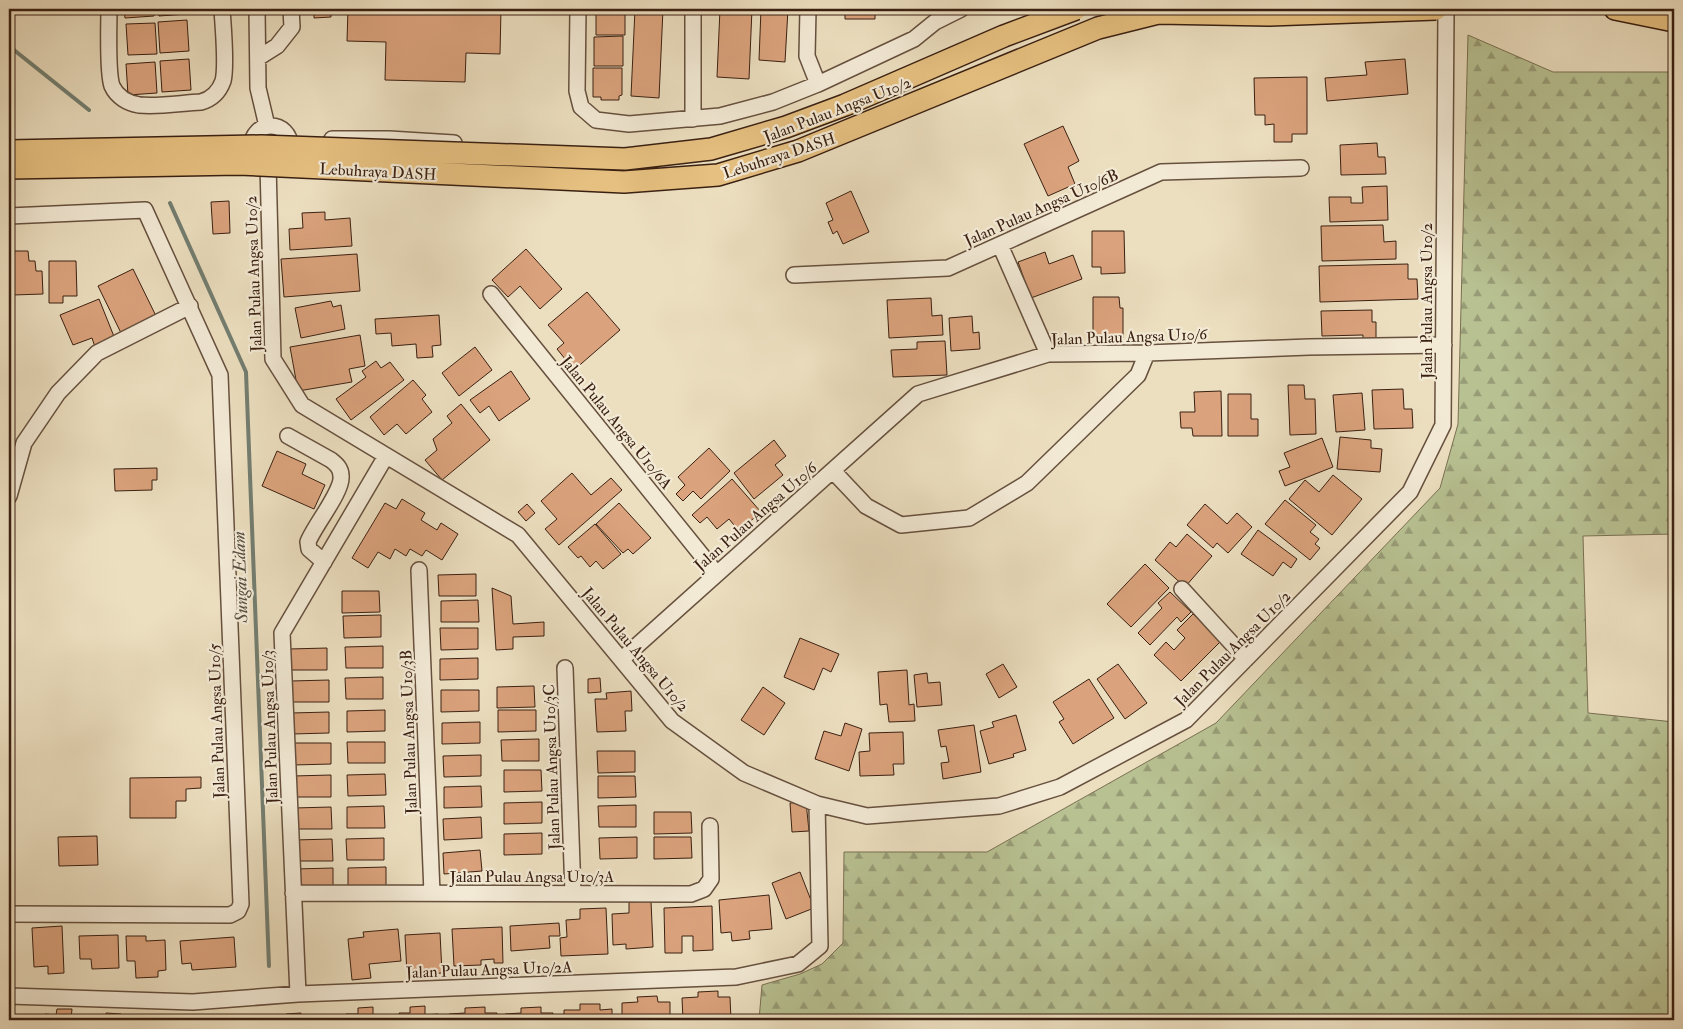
<svg xmlns="http://www.w3.org/2000/svg" width="1683" height="1029" viewBox="0 0 1683 1029" font-family="'IM FELL Double Pica',serif">
  <style>
    .forest { fill: url(#forest-firs); stroke: #797052 }
    .lines { fill: none; stroke-linecap: round; stroke-linejoin: round }
    .stream { stroke: #737e71; stroke-width: 4 }
    .building { fill: #dba37d; stroke: #3a2012 }
    .minor-casing { stroke: #66503e; stroke-width: 18 }
    .highway-casing { stroke: #3a2012; stroke-width: 24 }
    .minor { stroke: #f3ead6; stroke-width: 15 }
    .highway { stroke: #e6c080; stroke-width: 21 }
    .highway-bridge-casing { stroke: #3a2012; stroke-width: 24; stroke-linecap: butt }
    .highway-bridge { stroke: #e6c080; stroke-width: 21 }
    .labels { text-anchor: middle; stroke-width: 4.5; stroke-linejoin: round; paint-order: stroke }
    .street-label { font-size: 16px; fill: #3a2012; stroke: #f3ead6 }
    .water-label { font-size: 18px; font-style: italic; fill: #564f41; stroke: #f3ead6 }
  </style>
  <defs>
    <pattern id="forest-firs" width="22" height="20" patternUnits="userSpaceOnUse" patternTransform="scale(1.25)"><rect width="22" height="20" fill="#b8c192"/><path d="M5 1l3.5 6h-7zM16 11l3.5 6h-7z" fill="#979c76"/></pattern>
  </defs>
  <rect width="100%" height="100%" fill="#ecdfc0"/>
  <filter id="stains"><feTurbulence type="fractalNoise" baseFrequency=".004" numOctaves="4"/><feColorMatrix values="0 0 0 0 .2 0 0 0 0 .09 0 0 0 0 .02 0 0 0 .5 -.17"/></filter>
  <radialGradient id="worn" r=".72"><stop offset=".6" stop-color="#630" stop-opacity="0"/><stop offset="1" stop-color="#630" stop-opacity=".3"/></radialGradient>
  <path class="forest" d="M1468 35 1553 72H1674V534L1583 536 1588 713 1674 722V1020H759L762 985 800 974 822 964 843 943 844 852H987L1216 723 1440 488 1458 424Z"/>
  <g class="lines">
    <path class="stream" d="M9 41 14 50 89 110
      M170 203 246 372 269 966"/>
  </g>
  <path class="building" d="M124 9H154V16L125 18Z
    M158 9H187V14L159 16Z
    M314 9H331V17L314 18Z
    M348 9H501L500 54 466 53 465 82 385 80 386 42 347 41Z
    M635 9H663L659 98 631 96Z
    M720 9H752L749 79 717 77Z
    M761 9H788L785 62 759 60Z
    M845 9H875V19H845Z
    M596 10H625V35H596Z
    M187 20 189 51 160 53 158 22Z
    M155 23 157 54 128 55 126 24Z
    M623 36V66H594V37Z
    M189 59 191 90 162 92 160 61Z
    M1405 59 1408 94 1327 101 1325 78 1367 75 1365 62Z
    M155 62 157 93 128 95 126 64Z
    M593 68H622V95L619 96V100H601V97H593Z
    M1307 77V134H1292V142H1274V124L1265 125V115H1255L1254 78Z
    M1063 126 1079 161 1068 167 1075 184 1048 196 1024 144Z
    M1377 143 1378 157H1385L1386 174 1341 175 1340 145Z
    M1387 186 1388 220 1330 222 1329 197H1351V203H1363L1362 187Z
    M851 191 869 232 843 244 837 231 833 234 828 222 833 220 826 203Z
    M229 201 230 233 213 234 211 202Z
    M325 212V220L350 218 352 246 290 250 289 229 303 228 302 213Z
    M1383 225 1384 242 1396 241V259L1322 261 1321 226Z
    M1092 231H1124L1125 273 1101 274V267H1092Z
    M526 249 562 289 540 309 520 286 508 297 492 280Z
    M12 251H28L29 261H35L36 271H42L43 294 13 295Z
    M1045 252 1049 264 1073 255 1082 279 1031 298 1018 262Z
    M357 254 360 291 284 297 281 259Z
    M49 261H76L77 296H63V303H49Z
    M1408 264V279H1417L1418 299 1320 302 1319 266Z
    M133 269 157 318 122 335 98 286Z
    M587 292 620 330 574 370 557 349 564 343 548 325Z
    M1093 297H1119L1120 308H1123V338H1093Z
    M931 298 932 316 942 315 943 335 889 338 887 300Z
    M99 299 115 339 95 347 92 338 73 345 60 315Z
    M331 301 333 307 341 305 345 329 301 338 295 308Z
    M1372 310V322H1376V343L1363 344V335L1322 336 1321 311Z
    M439 315 441 345 432 346 433 357 417 358 416 344 392 346 391 333 376 334 375 319Z
    M972 316 973 333 979 332 980 349 951 351 949 318Z
    M360 335 365 366 349 369 352 382 298 391 290 347Z
    M945 341 947 375 893 377 891 350 917 349V342Z
    M475 347 492 370 459 396 442 373Z
    M376 361 381 368 390 362 404 380 351 420 336 399 366 377 362 371Z
    M511 371 530 399 499 421 489 406 480 413 470 400Z
    M413 380 426 395 422 399 432 412 406 434 397 424 384 435 370 417Z
    M1288 385H1304L1305 399H1315L1316 434 1290 435Z
    M1403 389 1404 409H1412L1413 428 1374 429 1372 390Z
    M1221 391 1222 436H1193L1192 428H1181L1180 412H1195L1194 392Z
    M1362 393 1365 430 1336 432 1333 395Z
    M1228 394H1251V419H1258V436H1228Z
    M461 404 490 440 442 480 425 460 437 450 433 439 452 423 447 416Z
    M1340 437 1371 440V448L1382 449 1380 472 1337 469Z
    M1322 438 1333 467 1285 486 1279 471 1290 467 1284 453Z
    M774 440 786 456 775 465 783 475 754 499 734 473Z
    M709 448 730 471 701 499 693 491 683 501 676 494 685 485 678 477Z
    M277 451 306 464 302 474 325 485 314 509 262 486Z
    M157 468V480H152V490L115 491 114 469Z
    M572 473 591 495 611 478 622 490 559 545 545 529 557 519 541 501Z
    M1333 475 1362 499 1332 535 1289 499 1305 480 1319 492Z
    M732 479 761 512 739 531 729 519 717 529 707 517 700 523 692 515Z
    M402 499 425 513 421 520 437 530 441 523 458 534 442 560 426 550 422 556 410 549 406 556 395 549 390 559 378 552 368 568 352 558 385 503 396 509Z
    M1285 500 1316 525 1310 532 1319 539 1315 544 1320 548 1310 560 1265 524Z
    M619 503 651 538 633 554 628 549 623 553 596 524Z
    M527 504 535 513 526 521 518 512Z
    M1205 504 1227 524 1237 513 1252 527 1228 553 1217 543 1213 548 1187 525Z
    M595 524 621 554 603 569 596 561 590 567 581 556 578 558 568 547Z
    M1258 530 1297 559 1291 568 1283 562 1273 576 1241 554Z
    M1187 534 1212 556 1185 587 1155 560 1170 542 1176 547Z
    M1145 564 1169 588 1131 627 1107 604Z
    M476 574V596H439L438 575Z
    M492 588 511 596 513 624 544 622V636L513 637V649L496 650Z
    M342 591H379L380 612 342 613Z
    M1170 592 1191 612 1181 622 1177 617 1150 645 1138 633 1162 608 1158 603Z
    M478 600 479 622H441V601Z
    M1193 614 1221 641 1181 681 1154 655 1166 642 1174 650 1185 638 1177 630Z
    M381 615V637L344 638 343 616Z
    M440 628H478V649L441 650Z
    M800 638 839 654 831 672 823 668 814 690 784 677Z
    M383 646V668H346L345 647Z
    M327 648V670H290L289 649Z
    M478 658V679L440 680V659Z
    M1003 664 1017 687 999 698 986 674Z
    M1118 664 1147 703 1125 719 1097 679Z
    M907 670 909 705 914 704 915 721 889 722 887 704 880 705 878 672Z
    M927 673 928 683 940 682 942 705 917 707 914 675Z
    M383 677V699H346L345 678Z
    M600 678 601 692 588 693V679Z
    M1089 679 1114 718 1073 744 1059 722 1064 719 1053 702Z
    M329 680V702H291V681Z
    M534 686 535 707 497 708V687Z
    M763 687 785 703 764 735 741 720Z
    M441 690H479V711L441 712Z
    M631 691 632 711H625L626 731 597 732 595 699H607L606 693Z
    M385 710V731L347 732V711Z
    M498 710H536V731L498 732Z
    M329 712V733L292 734 291 713Z
    M1016 715 1026 750 1013 754 1014 757 989 764 980 731 994 727 992 722Z
    M480 722V743L442 744V723Z
    M845 723 862 729 849 771 815 759 824 731 841 736Z
    M974 725 981 772 943 779 941 763 949 762 946 746 941 747 938 730Z
    M903 732 904 764H893L894 775 860 776 859 752 870 751 869 733Z
    M539 739V761H502L501 740Z
    M347 742H385V763H348Z
    M293 743H331V764L293 765Z
    M597 751H635V772L598 773Z
    M481 755V776L444 777 443 756Z
    M504 770H541L542 791 504 792Z
    M385 774 386 795 348 796 347 775Z
    M331 775V797H293V776Z
    M598 776H635L636 797 598 798Z
    M201 777V788L186 789V801H176V818H130V778Z
    M481 786 482 807 444 808V787Z
    M542 802V823L504 824V803Z
    M806 802 809 831 792 832 790 803Z
    M636 805V827H599L598 806Z
    M384 806 385 828H347V807Z
    M331 807 332 829H294V808Z
    M654 812H691L692 833 654 834Z
    M481 817 482 838 444 840 443 819Z
    M542 833V854L504 855V834Z
    M97 836 98 865 59 866 58 837Z
    M637 837V858L600 859 599 838Z
    M654 837H691L692 858 654 859Z
    M384 838V860H347L346 839Z
    M332 839 333 861H295L294 840Z
    M480 850 482 871 444 874 443 853Z
    M386 867V889H348V868Z
    M333 868V890H296L295 869Z
    M800 872 814 908 786 919 772 883Z
    M769 895 772 929 749 931 750 939 732 941 731 932 721 933 719 900Z
    M651 901 653 947 626 949V944L613 945 612 914 629 913V902Z
    M712 906 713 950 693 951V936H682V953H665L664 908Z
    M606 908 608 954 561 956 560 938 567 937 566 920 580 919V909Z
    M559 923 560 936H549L550 948 511 951 510 926Z
    M62 926 64 973 48 974V966L34 967 32 928Z
    M502 927 503 963H494V959L481 960V965L454 966 452 929Z
    M398 929 401 961 369 964 371 978 352 980 348 939 364 937 363 932Z
    M440 933 442 973 407 975 405 935Z
    M118 935 119 968 92 969 91 959H80L79 936Z
    M126 936H146V941L165 940 166 970 158 971V977L136 978 135 961H127Z
    M234 937 236 967 192 970 191 963 182 964 180 941Z
    M718 991V997H730L731 1020H683L682 998 698 997V992Z
    M657 996 658 1002H670V1020H622V1003L638 1002 637 997Z
    M580 1004H600V1010L612 1009V1020H564V1010H580Z
    M425 1006V1015L438 1014V1020H399V1013H410V1007Z
    M373 1007V1016H386V1020H347L346 1014H358V1008Z
    M485 1007V1013H497V1020H449V1014L465 1013V1008Z
    M541 1007V1013H553V1020H505V1014L521 1013V1008Z
    M57 1009H72L71 1019 84 1020H45V1014L56 1015Z
    M106 1013 121 1014V1020H94V1019H106Z
    M301 1013 302 1020H275H286V1014Z
    M172 1017V1020H157V1018Z"/>
  <g class="lines">
    <defs>
      <path id="minor" d="M109 9C109 26 107 72 112 86 117 97 128 103 139 105 159 107 181 103 201 102 212 99 219 92 223 81 227 66 223 26 222 9
        M257 9 258 88 267 126
        M578 9 577 91 581 107 596 120 629 124 720 116 773 102 818 84 914 39 935 22 961 9
        M808 9 807 56 818 84
        M258 58 277 46 292 27 291 9
        M693 119V9
        M252 145a19 19 0 1 1 38 0a19 19 0 1 1-38 0Z
        M332 139H389L454 143
        M268 165 273 359 302 405 518 535 672 721 744 773 817 804 867 816 999 806 1060 787 1186 720 1410 492 1443 425 1446 11
        M9 216 145 210 220 375 241 904 238 911 230 915 9 914
        M1000 245 1048 354
        M794 275 948 268 1161 172 1301 168
        M491 294 716 573
        M288 436 331 460C336 464 341 468 341 476 343 491 314 526 308 542L309 549 324 562
        M833 471 866 506 901 525 969 518 1027 483 1138 375 1147 353
        M9 496 24 443 58 393 97 353 190 306
        M419 570 432 893
        M1182 589 1246 659
        M622 659 918 394 1048 354 1147 353 1309 347 1444 345
        M565 668 573 893
        M293 893 691 894 704 889 711 879 710 826
        M298 994 282 633 386 456
        M9 996 193 1002 298 994 736 977 798 964 820 946 817 804"/>
      <path id="highway" d="M1615 9 1674 21"/>
    </defs>
    <use href="#minor" class="minor-casing"/>
    <use href="#highway" class="highway-casing"/>
    <use href="#minor" class="minor"/>
    <use href="#highway" class="highway"/>
    <defs>
      <path id="highway-bridge" d="M9 151 261 146 625 159 711 149 786 127 845 105 1004 36 1076 9
        M9 168 239 164 624 182 718 175 798 151 1098 28 1158 13 1269 15 1436 9"/>
    </defs>
    <use href="#highway-bridge" class="highway-bridge-casing"/>
    <use href="#highway-bridge" class="highway-bridge"/>
  </g>
  <g class="labels">
    <g class="street-label">
      <text transform="translate(837 109) rotate(-21)" y="6">Jalan Pulau Angsa U10/2</text>
      <text transform="translate(779 155) rotate(-18)" y="6">Lebuhraya DASH</text>
      <text transform="translate(378 171) rotate(3)" y="6">Lebuhraya DASH</text>
      <text transform="translate(1041 207) rotate(-24)" y="6">Jalan Pulau Angsa U10/6B</text>
      <text transform="translate(253 274) rotate(-92)" y="6">Jalan Pulau Angsa U10/2</text>
      <text transform="translate(1426 301) rotate(-90)" y="6">Jalan Pulau Angsa U10/2</text>
      <text transform="translate(1129 336) rotate(-2)" y="6">Jalan Pulau Angsa U10/6</text>
      <text transform="translate(617 422) rotate(51)" y="6">Jalan Pulau Angsa U10/6A</text>
      <text transform="translate(755 516) rotate(-41)" y="6">Jalan Pulau Angsa U10/6</text>
      <text transform="translate(1232 648) rotate(-45)" y="6">Jalan Pulau Angsa U10/2</text>
      <text transform="translate(636 649) rotate(50)" y="6">Jalan Pulau Angsa U10/2</text>
      <text transform="translate(216 721) rotate(-92)" y="6">Jalan Pulau Angsa U10/5</text>
      <text transform="translate(269 727) rotate(-92)" y="6">Jalan Pulau Angsa U10/3</text>
      <text transform="translate(408 732) rotate(-92)" y="6">Jalan Pulau Angsa U10/3B</text>
      <text transform="translate(551 767) rotate(-92)" y="6">Jalan Pulau Angsa U10/3C</text>
      <text x="532" y="882">Jalan Pulau Angsa U10/3A</text>
      <text transform="translate(489 969) rotate(-2)" y="6">Jalan Pulau Angsa U10/2A</text>
    </g>
    <g class="water-label">
      <text transform="translate(240 577) rotate(-92)" y="6">Sungai Edam</text>
    </g>
  </g>
  <rect width="1683" height="1029" fill="none" stroke="#ecdfc0" stroke-width="30"/>
  <rect x="10" y="10" width="1663" height="1009" fill="none" stroke="#3a2012" stroke-width="2.5"/>
  <rect x="15" y="15" width="1653" height="999" fill="none" stroke="#3a2012"/>
  <rect width="100%" height="100%" filter="url(#stains)"/>
  <rect width="100%" height="100%" fill="url(#worn)"/>
</svg>
